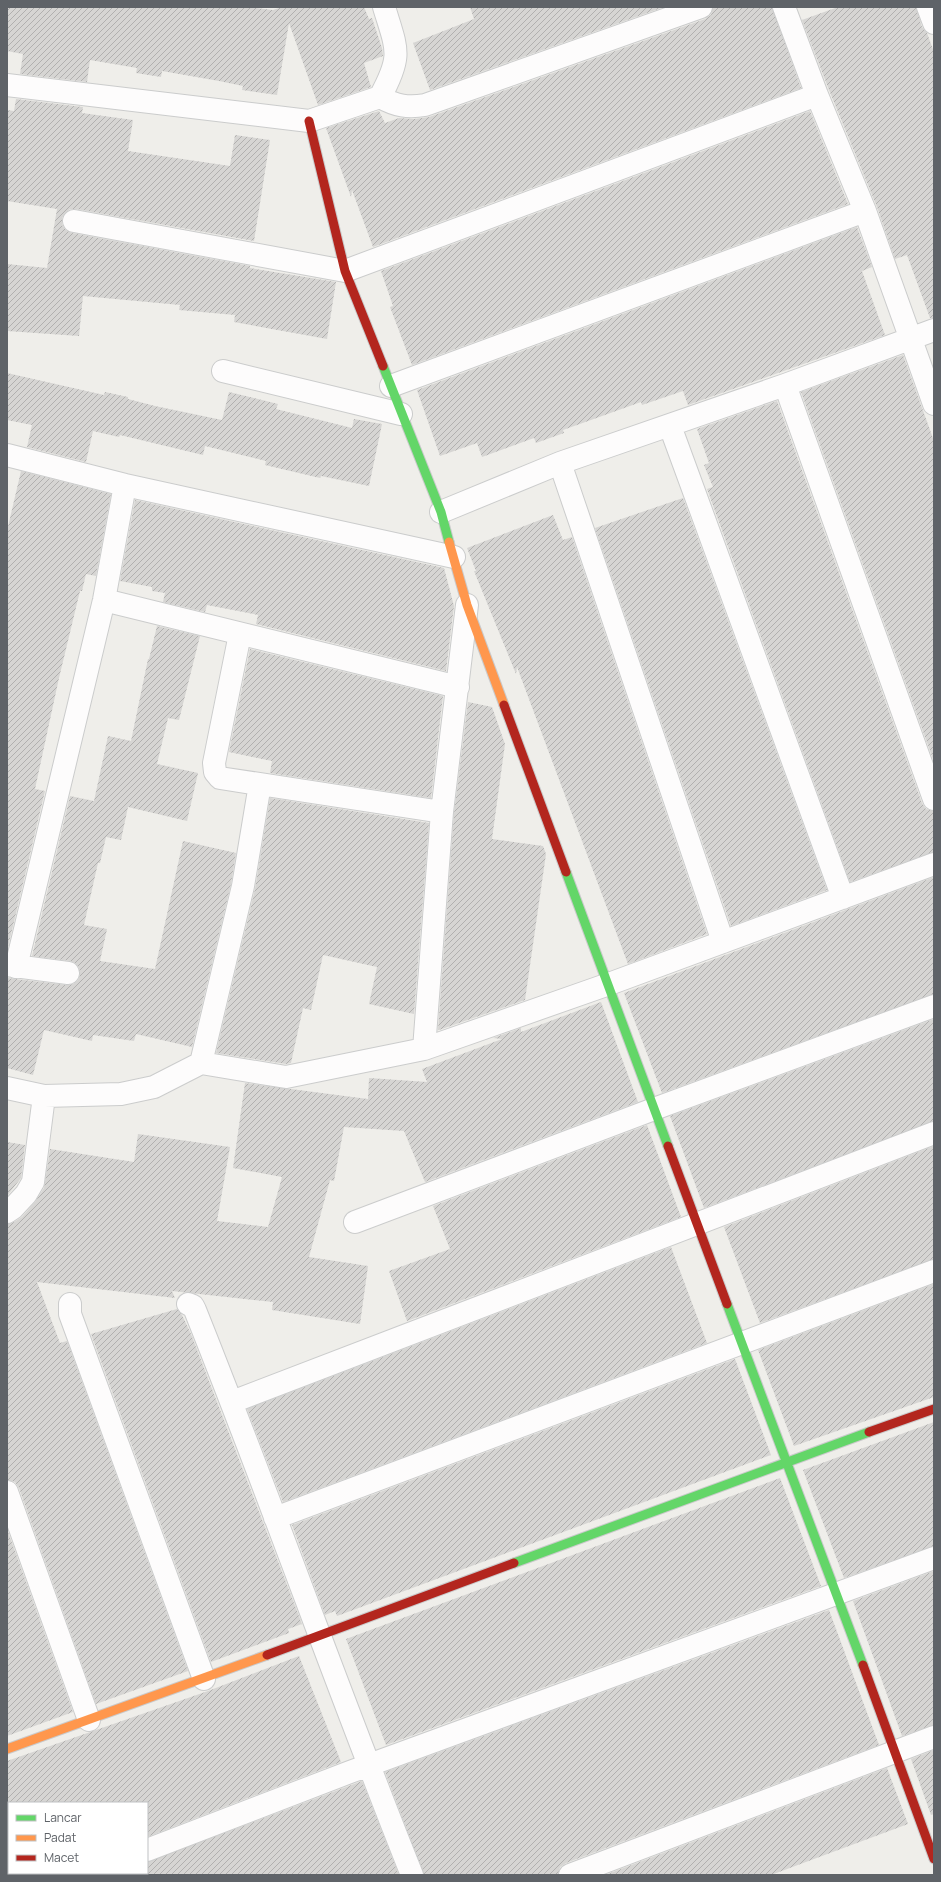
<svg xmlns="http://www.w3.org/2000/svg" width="941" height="1882" viewBox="0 0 941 1882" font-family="Manrope,sans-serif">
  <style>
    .building { fill: url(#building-hatch) }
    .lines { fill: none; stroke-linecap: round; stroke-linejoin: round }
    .street-casing { stroke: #cbcccc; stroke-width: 24 }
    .fast-casing { stroke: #cacacb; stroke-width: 11 }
    .slow-casing { stroke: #cacacb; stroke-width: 11 }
    .jam-casing { stroke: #cacacb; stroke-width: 11 }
    .street { stroke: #fdfcfc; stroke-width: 22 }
    .fast { stroke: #63d668; stroke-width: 9 }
    .slow { stroke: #ff974d; stroke-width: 9 }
    .jam { stroke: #b3261e; stroke-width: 9 }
  </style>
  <defs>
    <pattern id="building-hatch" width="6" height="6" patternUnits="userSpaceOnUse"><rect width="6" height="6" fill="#d6d5d3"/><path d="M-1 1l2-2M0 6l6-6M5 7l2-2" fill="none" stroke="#b1b0af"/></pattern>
  </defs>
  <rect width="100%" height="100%" fill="#efeeea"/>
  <path class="building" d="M7 7H249L273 10 282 7H364L369 19 372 18 382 48 383 56 364 63 371 87 318 105 289 23 277 95 242 90 243 86 219 81 162 71 161 77 136 73 137 68 90 60 87 82 20 74 23 54 7 51Z
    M470 7H664L430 90 413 43 474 19Z
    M713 7H772L801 88 373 247 352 190 351 197 326 128 379 111 385 123 399 118 414 119 429 117 705 19 711 15Z
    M838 7H916L922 27 927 33 934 52V318H930L907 255 895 259 877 207 829 90 802 20Z
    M16 99 83 107 82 113 133 120 128 151 230 166 235 135 270 140 254 241 76 209H70L65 213 62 218V225L66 230 72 233 250 266V268L336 282 327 339 234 322 235 315 179 310 180 305 83 296 79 336 7 331V264L47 268 57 209 7 201V110L14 111Z
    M810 111 848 204 412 365 390 307 393 306 381 271Z
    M857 227 872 267 862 271 885 335 688 405 683 391 642 405 641 402 591 420 563 430 564 433 536 443 534 438 482 457 477 443 440 456 417 390Z
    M903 355 934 441V762L801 392Z
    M7 373 104 395 105 392 128 397V399L155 406 222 420 229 392 278 404 276 409 352 428 354 419 382 424 369 486 321 476 320 478 265 465 266 461 205 446 203 455 120 435 119 437 93 431 86 462 27 447 32 425 7 420Z
    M777 401 922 803 926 809 934 811V852L850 882 707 489 713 487 704 465 709 463 697 429Z
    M21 471 111 494 96 576 86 574 82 591H80L59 678 35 789 45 791 7 951V531Z
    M683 498 827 890 731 926 595 528Z
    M135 500 444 568 454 606 446 671 256 624 258 615 207 605 205 612 163 602 165 593 152 591V587L120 581Z
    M553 515 563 540 572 537 707 934 628 964 517 667 516 674 474 571H476L467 548Z
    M157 626 200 636 179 720 168 718 157 764 198 773 187 821 128 807 121 840 106 837 100 863H98L84 925 107 929 100 961 155 969 183 841 236 853 231 884 192 1047 136 1034 134 1041 93 1035 92 1041 44 1030 33 1075 7 1068V978L67 985 73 984 78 980 80 975 79 968 75 963 70 961 32 956 70 796 94 801 108 736 131 741 148 659H149Z
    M250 649 443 696 431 798 270 773 272 761 229 752Z
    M468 702 492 707 505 744 492 839 543 846 546 854 525 1000 439 1030H438L454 813Z
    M270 798 429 823 414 1014 369 1004 377 967 323 955 311 1010 303 1008 291 1063 286 1064 216 1053 255 889Z
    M934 877V994L662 1093 624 993Z
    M601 1002 638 1102 425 1182 404 1131 344 1127 334 1181 330 1180 309 1257 368 1266 360 1324 272 1310 273 1302 172 1291 175 1298 37 1282 60 1343 67 1341 188 1671 96 1704 19 1488 15 1482 7 1480V1224L14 1222 22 1217 35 1202 44 1188 50 1149 134 1162 138 1134 230 1147 217 1221 268 1227 282 1177 233 1168 245 1083 368 1099 369 1078 427 1082 422 1069 502 1039 493 1038 521 1028V1032Z
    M934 1019V1121L704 1208 670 1116Z
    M647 1125 681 1217 407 1321 389 1271 450 1249 433 1206Z
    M7 1142 25 1145 21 1178 7 1196Z
    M934 1146V1259L760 1323 724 1227Z
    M671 1247 707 1343 283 1502 247 1409Z
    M934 1284V1397L794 1446 758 1350Z
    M177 1309 182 1315 191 1334 302 1624 288 1629 289 1633 211 1662 91 1334Z
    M735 1359 771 1455 337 1616 335 1611 325 1615 292 1525Z
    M934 1422V1546L844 1578 803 1470Z
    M780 1478 821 1586 386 1745 346 1639Z
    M7 1529 73 1712 7 1736Z
    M934 1571V1725L902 1736 853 1601Z
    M829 1610 879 1745 566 1863 560 1867 558 1875H424L385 1772Z
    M299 1656 341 1762 147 1837V1803H7V1761L208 1691Z
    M934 1750V1814L931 1815 911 1759Z
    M887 1768 908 1824 771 1875H605Z
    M362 1781 399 1875H147V1862Z"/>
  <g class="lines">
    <defs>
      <path id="street" d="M784 7 817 95 865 211 934 404
        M928 7 934 23
        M7 85 309 121 380 97C396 106 408 108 425 105L701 7
        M380 97C403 55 397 50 384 7
        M74 221 345 271 817 95
        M223 371 401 414
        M785 385 934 799
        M391 386 865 211
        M670 426 843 898
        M7 455 125 485 454 557
        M560 463 723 942
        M441 512 560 463 785 385 934 330
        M104 600 458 687
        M240 634 214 763 215 772 220 778 442 812
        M7 965 68 973
        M16 967 104 600 125 485
        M424 1049 442 812 467 605
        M201 1063 243 886 260 784
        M7 1088 44 1096 121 1094 154 1087 201 1063 286 1077 424 1049 609 984 934 864
        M7 1212 13 1208 26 1194 33 1182 44 1096
        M355 1222 654 1109 934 1006
        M70 1304V1314L204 1679
        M188 1304 193 1306 195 1310C270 1497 337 1688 412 1875
        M232 1402 934 1133
        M7 1492 89 1720
        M275 1518 934 1271
        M147 1850 350 1772 934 1558
        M81 1875 86 1873
        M570 1875 934 1737"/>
      <path id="fast" d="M383 366 441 512 449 542
        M566 872 668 1146
        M727 1304 863 1665
        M514 1563 869 1432"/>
      <path id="slow" d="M449 542 467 605 504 705
        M7 1749 267 1655"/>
      <path id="jam" d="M309 121 345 271 383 366
        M504 705 566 872
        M668 1146 727 1304
        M869 1432 934 1409
        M267 1655 514 1563
        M863 1665 934 1859"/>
    </defs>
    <use href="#street" class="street-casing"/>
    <use href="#fast" class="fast-casing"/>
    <use href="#slow" class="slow-casing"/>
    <use href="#jam" class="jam-casing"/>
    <use href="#street" class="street"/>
    <use href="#fast" class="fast"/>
    <use href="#slow" class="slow"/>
    <use href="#jam" class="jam"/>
  </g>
  <rect width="941" height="1882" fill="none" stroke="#5f6368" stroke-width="16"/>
  <rect x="8" y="1802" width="140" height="72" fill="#ffffff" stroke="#bfc1c3"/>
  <rect x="16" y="1815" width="20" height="6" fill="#63d668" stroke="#bfc1c3"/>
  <text x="44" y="1822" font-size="12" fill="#5f6368">Lancar</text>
  <rect x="16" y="1835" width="20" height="6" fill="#ff974d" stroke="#bfc1c3"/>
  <text x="44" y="1842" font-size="12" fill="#5f6368">Padat</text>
  <rect x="16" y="1855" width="20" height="6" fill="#b3261e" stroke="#bfc1c3"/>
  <text x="44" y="1862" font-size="12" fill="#5f6368">Macet</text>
</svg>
